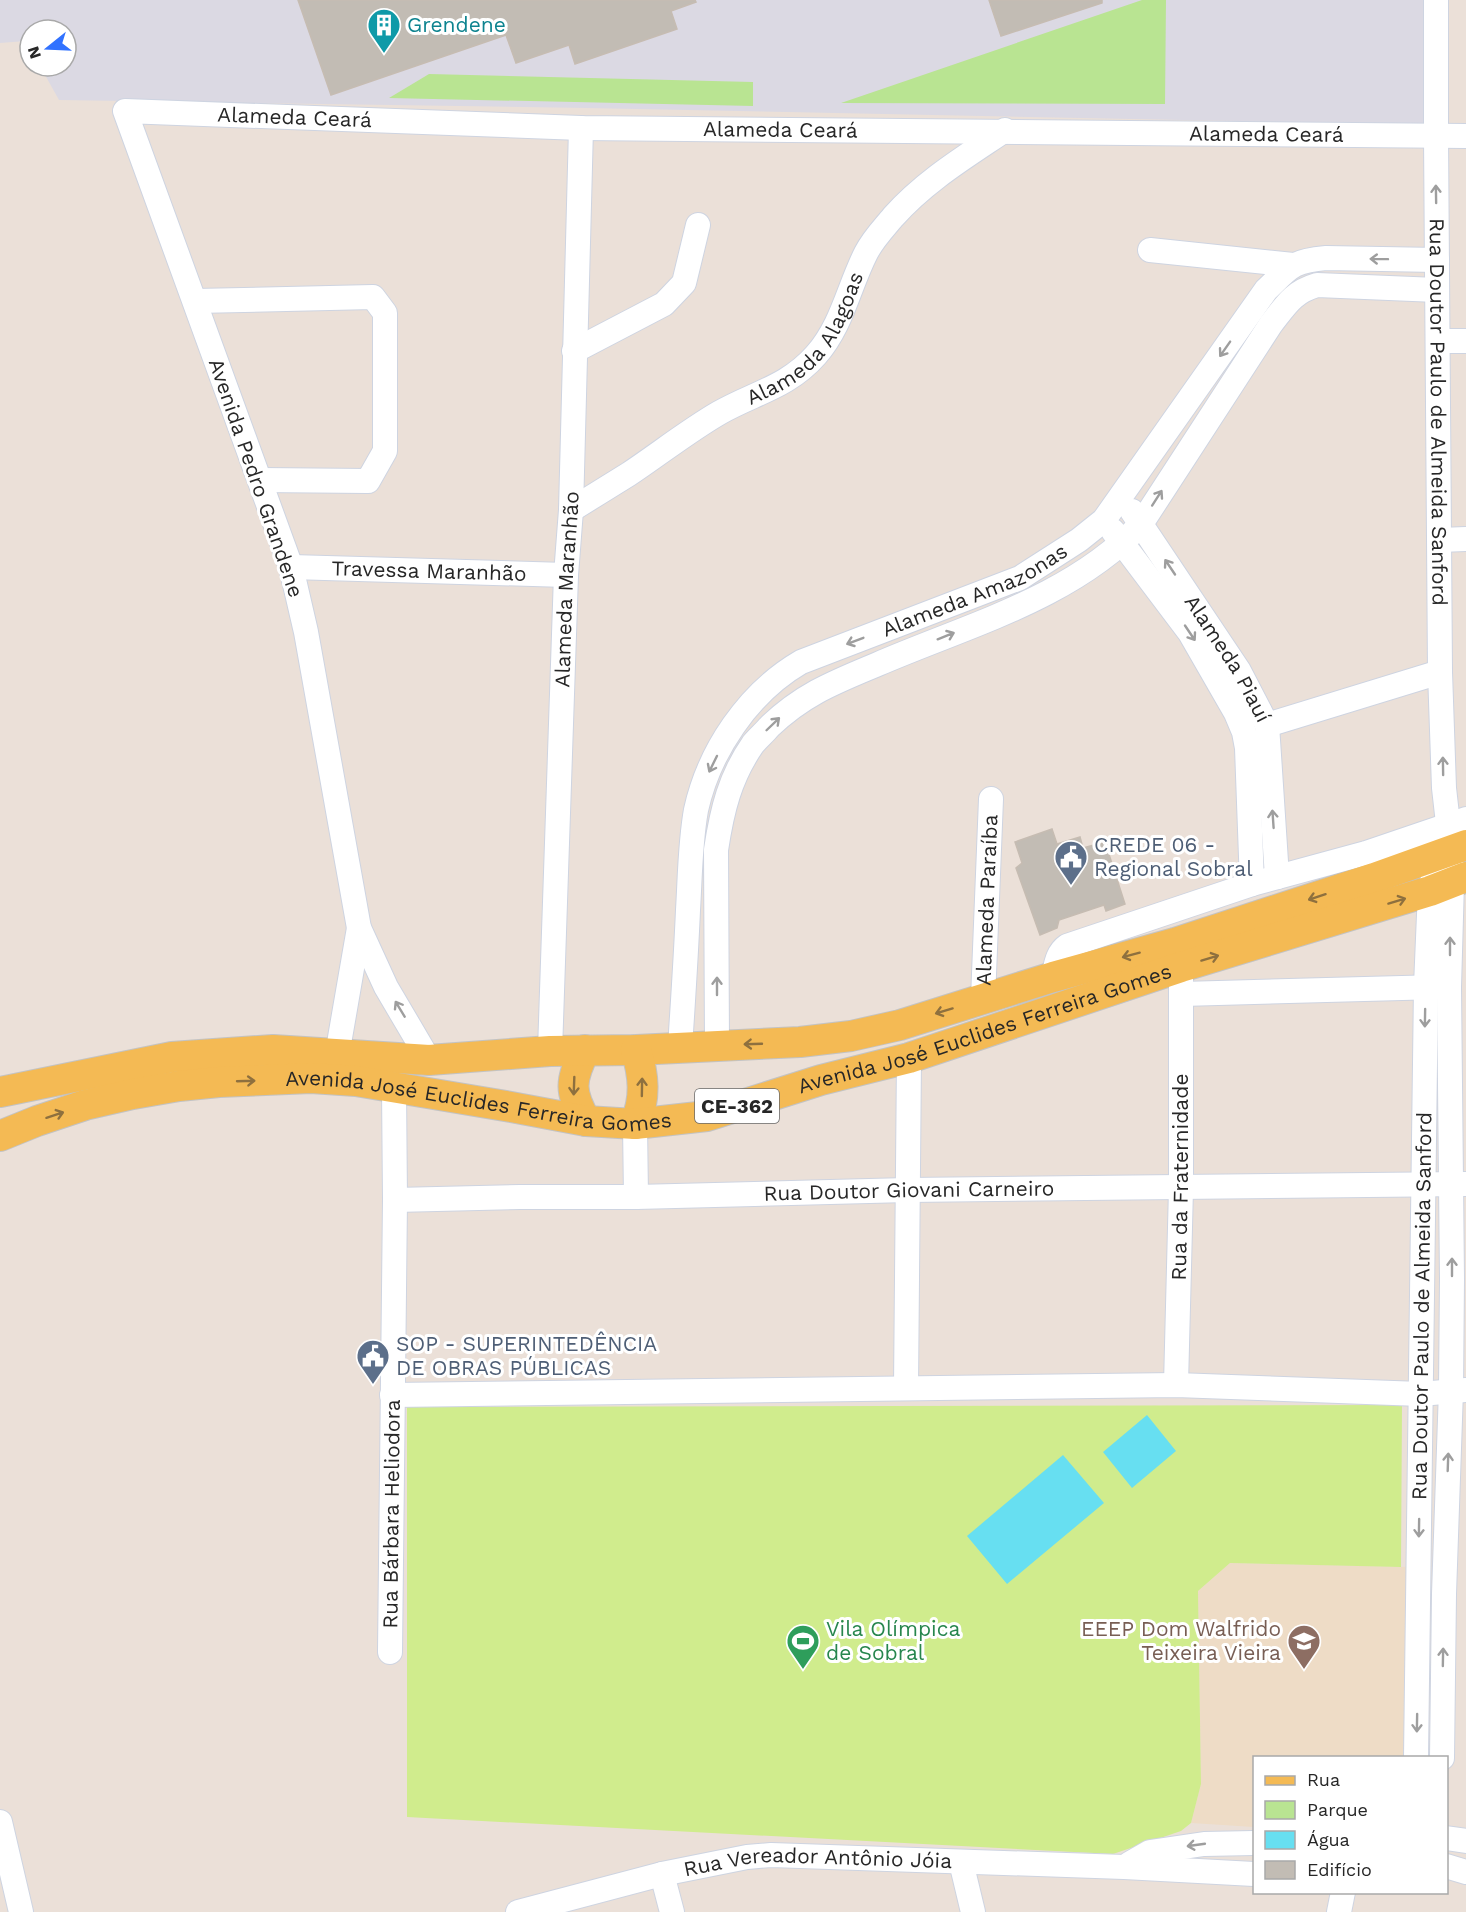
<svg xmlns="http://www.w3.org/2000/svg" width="1466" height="1912" viewBox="0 0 1466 1912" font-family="'Work Sans',sans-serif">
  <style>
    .industrial { fill: #dbd9e3 }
    .education { fill: #eedcc6 }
    .green { fill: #b9e492 }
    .pitch { fill: #d0ec8d }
    .water { fill: #67dff1 }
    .building { fill: #c2bcb4; stroke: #c6bcb2; stroke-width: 1.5 }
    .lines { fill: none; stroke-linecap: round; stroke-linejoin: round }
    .minor-casing { stroke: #ced4e1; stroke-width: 26 }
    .major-casing { stroke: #c3c3c3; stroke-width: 32 }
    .minor { stroke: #fff; stroke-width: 24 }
    .major { stroke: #f4ba54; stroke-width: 30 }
    .oneway { stroke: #9e9e9e }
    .oneway2 { stroke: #8e703e }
    .labels { text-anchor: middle; stroke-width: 6; stroke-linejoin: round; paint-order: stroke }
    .shield { fill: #fff; stroke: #686868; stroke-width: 1.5 }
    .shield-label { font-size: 20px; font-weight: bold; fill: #272727 }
    .culture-label { font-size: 21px; fill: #0d838f; stroke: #fff; text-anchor: start }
    .street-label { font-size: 21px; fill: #272727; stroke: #fff }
    .service-label { font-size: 21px; fill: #4e5e75; stroke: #fff; text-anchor: start }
    .leisure-label { font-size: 21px; fill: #27864d; stroke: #fff; text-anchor: start }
    .education-label { font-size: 21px; fill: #785e54; stroke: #fff; text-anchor: end }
  </style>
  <rect width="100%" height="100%" fill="#ebe0d8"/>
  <path class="industrial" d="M0 0H1428L1429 125 586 108 59 100 40 66H66V30H30V48L26 41 0 43Z"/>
  <path class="education" d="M1230 1563 1410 1567 1408 1757 1254 1758V1827L1191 1823 1201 1784 1198 1591Z"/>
  <path class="green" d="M1142 0H1166L1165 104 841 103Z
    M429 74 753 82V106L389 98Z"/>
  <path class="pitch" d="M1402 1405 1401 1567 1230 1563 1198 1591 1201 1784 1191 1823 1181 1831 1113 1854 407 1817V1407Z"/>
  <path class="water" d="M1147 1415 1176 1451 1132 1488 1103 1452Z
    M1063 1455 1104 1503 1007 1584 967 1536Z"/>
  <path class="building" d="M298 0H695L696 2 671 11 677 29 575 64 569 45 516 63 506 35 331 95Z
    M989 0H1102V3L1001 36Z
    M1052 829 1057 844 1080 837 1083 848 1105 842 1125 904 1106 911 1104 905 1059 920 1057 928 1040 935 1016 868 1022 863 1015 842Z"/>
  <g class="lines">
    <defs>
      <g id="minor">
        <path id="s1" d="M1436 0V136L1440 672 1444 788 1451 850 1452 882 1449 987 1452 1279 1451 1390 1444 1594 1442 1758"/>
        <path d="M1150 250 1293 265"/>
        <path d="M195 301 373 297 385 313V451L368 481 260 480"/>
        <path d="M1439 341H1466"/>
        <path d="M574 351 664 304 684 283 698 225"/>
        <path id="s2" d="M571 510C590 498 610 486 629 474 659 454 688 431 719 413 754 393 788 387 816 355 842 326 849 286 866 253 873 239 884 228 893 217 925 181 965 157 1005 130"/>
        <path id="s3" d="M1132 511 1239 671 1267 725 1277 877"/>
        <path d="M1113 531 1190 633 1236 713 1244 732 1247 748 1252 884"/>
        <path d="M1440 540 1466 539"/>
        <path id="s4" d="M291 567 566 575"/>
        <path d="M1267 725 1440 672"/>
        <path d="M1053 977C1056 965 1057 953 1067 946L1252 884 1366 853 1466 819"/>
        <path d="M1182 994 1440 987"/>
        <path id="s5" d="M983 999 991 799"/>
        <path d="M717 1045 716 850C722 810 730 777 753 744 758 738 764 733 769 727 803 694 835 682 878 664 968 625 1072 598 1141 524L1271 324C1286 305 1293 292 1317 285L1437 290"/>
        <path id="s6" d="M680 1047C683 1002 686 956 688 910 690 878 690 843 696 810 709 751 748 693 801 662L1020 578 1079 540 1104 520 1266 290C1290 267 1292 261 1326 258L1437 260"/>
        <path id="s7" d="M550 1051 566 575 571 510 581 128"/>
        <path d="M337 1055 359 928"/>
        <path id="s8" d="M429 1060 386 987 359 928 306 632 291 567 125 111 581 128 1466 136"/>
        <path d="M635 1124 636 1197"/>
        <path id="s9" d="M395 1200 520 1197H636L908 1190 1466 1184"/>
        <path id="s10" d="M1176 1385 1181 1188V967"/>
        <path d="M906 1388 909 1058"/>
        <path d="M392 1395 1176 1385 1421 1394 1466 1390"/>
        <path id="s11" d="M390 1652 395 1200 394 1088"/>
        <path id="s12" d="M1416 1758 1426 986 1430 891 1438 855"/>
        <path d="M0 1822 21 1912"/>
        <path d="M1446 1838 1466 1841"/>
        <path d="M961 1862 973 1912"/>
        <path d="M1129 1864 1150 1852 1204 1844 1254 1843"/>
        <path d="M1446 1866 1466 1872"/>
        <path d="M662 1874 672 1912"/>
        <path id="s13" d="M518 1912 662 1874 747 1857 771 1855 1124 1867 1254 1874"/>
        <path d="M1339 1912 1343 1892"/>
      </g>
      <g id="major">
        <path d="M585 1050C570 1080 569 1092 586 1121"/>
        <path d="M0 1092 172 1057 214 1054 273 1050 429 1060 550 1051 636 1050 800 1042 851 1036 900 1025 1053 977 1175 943 1374 878 1466 845"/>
        <path d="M635 1124C646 1098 644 1076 636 1050"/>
        <path id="s14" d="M0 1136 37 1121 85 1105 133 1094 179 1086 219 1082 311 1078 356 1081 511 1107 586 1121 635 1124 707 1116 821 1080 909 1058 1181 967 1430 891 1466 877"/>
      </g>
    </defs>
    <use href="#minor" class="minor-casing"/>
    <use href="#major" class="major-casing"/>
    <use href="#minor" class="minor"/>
    <use href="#major" class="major"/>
  </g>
  <defs><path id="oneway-shaft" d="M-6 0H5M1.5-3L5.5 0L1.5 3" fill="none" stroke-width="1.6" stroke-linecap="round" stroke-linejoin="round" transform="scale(1.5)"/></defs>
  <g class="oneway">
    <use href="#oneway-shaft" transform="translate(1436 194) rotate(-91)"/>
    <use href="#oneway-shaft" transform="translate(1379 259) rotate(-179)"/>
    <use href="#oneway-shaft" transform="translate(1225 349) rotate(125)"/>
    <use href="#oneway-shaft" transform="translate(1157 498) rotate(-57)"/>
    <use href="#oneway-shaft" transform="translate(1170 567) rotate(-124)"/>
    <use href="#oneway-shaft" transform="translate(1190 633) rotate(56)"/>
    <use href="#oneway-shaft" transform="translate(946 636) rotate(-22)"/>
    <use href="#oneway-shaft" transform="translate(855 641) rotate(159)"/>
    <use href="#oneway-shaft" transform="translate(773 724) rotate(-44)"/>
    <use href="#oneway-shaft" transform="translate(713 764) rotate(116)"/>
    <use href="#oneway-shaft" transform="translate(1443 766) rotate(-91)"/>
    <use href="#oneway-shaft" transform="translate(1273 819) rotate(-94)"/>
    <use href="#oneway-shaft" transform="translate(1450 946) rotate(-90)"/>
    <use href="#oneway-shaft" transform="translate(717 986) rotate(-90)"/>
    <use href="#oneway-shaft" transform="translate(400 1009) rotate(-121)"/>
    <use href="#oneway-shaft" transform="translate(1425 1018) rotate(91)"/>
    <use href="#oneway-shaft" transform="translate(1452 1267) rotate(-90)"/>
    <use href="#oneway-shaft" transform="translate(1448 1462) rotate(-88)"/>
    <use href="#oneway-shaft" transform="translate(1419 1528) rotate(91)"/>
    <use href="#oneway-shaft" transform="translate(1443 1657) rotate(-89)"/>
    <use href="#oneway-shaft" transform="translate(1417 1723) rotate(91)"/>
    <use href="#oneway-shaft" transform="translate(1196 1845) rotate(172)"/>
  </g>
  <g class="oneway2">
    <use href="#oneway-shaft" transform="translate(1317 897) rotate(162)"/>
    <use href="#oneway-shaft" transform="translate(1397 901) rotate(-17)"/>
    <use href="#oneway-shaft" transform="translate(1131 955) rotate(165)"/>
    <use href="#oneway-shaft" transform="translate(1210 958) rotate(-17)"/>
    <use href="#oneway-shaft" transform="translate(944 1011) rotate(163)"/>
    <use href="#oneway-shaft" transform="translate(753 1044) rotate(178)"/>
    <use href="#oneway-shaft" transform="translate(246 1081) rotate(-2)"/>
    <use href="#oneway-shaft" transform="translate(574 1086) rotate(92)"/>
    <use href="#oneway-shaft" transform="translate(642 1087) rotate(-89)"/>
    <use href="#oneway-shaft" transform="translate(55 1115) rotate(-18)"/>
  </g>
  <defs>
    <symbol id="building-pin" viewBox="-11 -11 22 30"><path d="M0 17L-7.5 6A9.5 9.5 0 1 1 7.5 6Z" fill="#0f9aa8" stroke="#fff"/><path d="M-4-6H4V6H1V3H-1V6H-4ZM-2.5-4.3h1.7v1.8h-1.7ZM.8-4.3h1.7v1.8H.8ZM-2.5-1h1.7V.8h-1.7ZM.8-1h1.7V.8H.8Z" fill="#fff"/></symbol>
    <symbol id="civic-pin" viewBox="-11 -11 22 30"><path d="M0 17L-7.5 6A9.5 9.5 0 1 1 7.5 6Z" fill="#5c6f8a" stroke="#fff"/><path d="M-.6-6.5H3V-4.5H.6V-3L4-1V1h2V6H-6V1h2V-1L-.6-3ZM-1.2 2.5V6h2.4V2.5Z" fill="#fff"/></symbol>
    <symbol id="stadium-pin" viewBox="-11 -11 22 30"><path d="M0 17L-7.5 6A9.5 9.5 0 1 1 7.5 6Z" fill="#2e9e5b" stroke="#fff"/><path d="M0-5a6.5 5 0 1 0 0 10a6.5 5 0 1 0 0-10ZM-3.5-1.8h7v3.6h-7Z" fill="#fff"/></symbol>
    <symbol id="school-pin" viewBox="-11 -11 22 30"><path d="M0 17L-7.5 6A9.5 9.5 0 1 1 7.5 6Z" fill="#8d6e63" stroke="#fff"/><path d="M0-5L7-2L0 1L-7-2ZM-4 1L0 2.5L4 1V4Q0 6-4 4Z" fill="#fff"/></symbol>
  </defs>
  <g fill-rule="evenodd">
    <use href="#building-pin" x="365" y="6" width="38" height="52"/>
    <use href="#civic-pin" x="1052" y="838" width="38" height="52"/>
    <use href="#civic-pin" x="354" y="1337" width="38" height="52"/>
    <use href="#stadium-pin" x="784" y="1622" width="38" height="52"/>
    <use href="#school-pin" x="1285" y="1622" width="38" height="52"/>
  </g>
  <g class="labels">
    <rect class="shield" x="695" y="1089" width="84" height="34" rx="4.5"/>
    <g class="shield-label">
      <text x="737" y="1113">CE-362</text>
    </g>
    <g class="culture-label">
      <text x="407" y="32">Grendene</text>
    </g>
    <g class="street-label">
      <text dy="7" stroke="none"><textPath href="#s8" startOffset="1172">Alameda Ceará</textPath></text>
      <text dy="7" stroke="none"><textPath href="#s8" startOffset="1658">Alameda Ceará</textPath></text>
      <text dy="7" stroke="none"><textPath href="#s8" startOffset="2144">Alameda Ceará</textPath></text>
      <text dy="7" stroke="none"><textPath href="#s2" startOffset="296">Alameda Alagoas</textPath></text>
      <text dy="7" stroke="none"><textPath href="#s1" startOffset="412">Rua Doutor Paulo de Almeida Sanford</textPath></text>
      <text transform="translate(256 478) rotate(71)" y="7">Avenida Pedro Grandene</text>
      <text dy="7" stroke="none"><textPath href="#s4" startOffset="138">Travessa Maranhão</textPath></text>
      <text dy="7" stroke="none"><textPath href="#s7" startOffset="462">Alameda Maranhão</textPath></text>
      <text dy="7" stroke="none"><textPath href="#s6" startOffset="612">Alameda Amazonas</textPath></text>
      <text dy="7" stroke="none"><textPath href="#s3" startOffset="176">Alameda Piauí</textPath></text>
      <text dy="7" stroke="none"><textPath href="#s5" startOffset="99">Alameda Paraíba</textPath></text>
      <text dy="7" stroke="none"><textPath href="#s14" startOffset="1010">Avenida José Euclides Ferreira Gomes</textPath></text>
      <text dy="7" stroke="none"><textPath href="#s14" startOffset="488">Avenida José Euclides Ferreira Gomes</textPath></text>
      <text dy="7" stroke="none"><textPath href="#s10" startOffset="208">Rua da Fraternidade</textPath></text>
      <text dy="7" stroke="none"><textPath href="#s9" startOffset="514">Rua Doutor Giovani Carneiro</textPath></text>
      <text dy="7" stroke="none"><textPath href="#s12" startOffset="452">Rua Doutor Paulo de Almeida Sanford</textPath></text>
      <text dy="7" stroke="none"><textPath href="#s11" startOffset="138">Rua Bárbara Heliodora</textPath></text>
      <text dy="7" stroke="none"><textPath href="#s13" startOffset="306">Rua Vereador Antônio Jóia</textPath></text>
    </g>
    <g class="service-label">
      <text x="1094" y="852">CREDE 06 -<tspan x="1094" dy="24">Regional Sobral</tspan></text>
      <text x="396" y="1351">SOP - SUPERINTEDÊNCIA<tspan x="396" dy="24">DE OBRAS PÚBLICAS</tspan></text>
    </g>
    <g class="leisure-label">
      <text x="826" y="1636">Vila Olímpica<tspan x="826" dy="24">de Sobral</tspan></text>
    </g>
    <g class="education-label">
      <text x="1281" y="1636">EEEP Dom Walfrido<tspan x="1281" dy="24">Teixeira Vieira</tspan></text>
    </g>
  </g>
  <rect x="1253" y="1756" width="195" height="138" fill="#ffffff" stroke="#a9a9a9" stroke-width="1.5"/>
  <rect x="1265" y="1776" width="30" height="9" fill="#f4ba54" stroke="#a9a9a9" stroke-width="1.5"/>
  <text x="1307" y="1786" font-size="18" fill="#272727">Rua</text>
  <rect x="1265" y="1801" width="30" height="18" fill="#b9e492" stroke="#a9a9a9" stroke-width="1.5"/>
  <text x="1307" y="1816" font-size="18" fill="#272727">Parque</text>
  <rect x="1265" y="1831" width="30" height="18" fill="#67dff1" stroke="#a9a9a9" stroke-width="1.5"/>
  <text x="1307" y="1846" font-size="18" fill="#272727">Água</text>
  <rect x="1265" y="1861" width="30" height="18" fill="#c2bcb4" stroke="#a9a9a9" stroke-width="1.5"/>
  <text x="1307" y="1876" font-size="18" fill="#272727">Edifício</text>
  <g transform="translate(48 48) rotate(252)"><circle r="28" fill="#ffffff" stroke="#a9a9a9" stroke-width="1.5"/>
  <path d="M0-4.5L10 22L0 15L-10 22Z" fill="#3172ff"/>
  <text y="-9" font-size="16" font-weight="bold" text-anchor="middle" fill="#272727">N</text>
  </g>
</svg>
